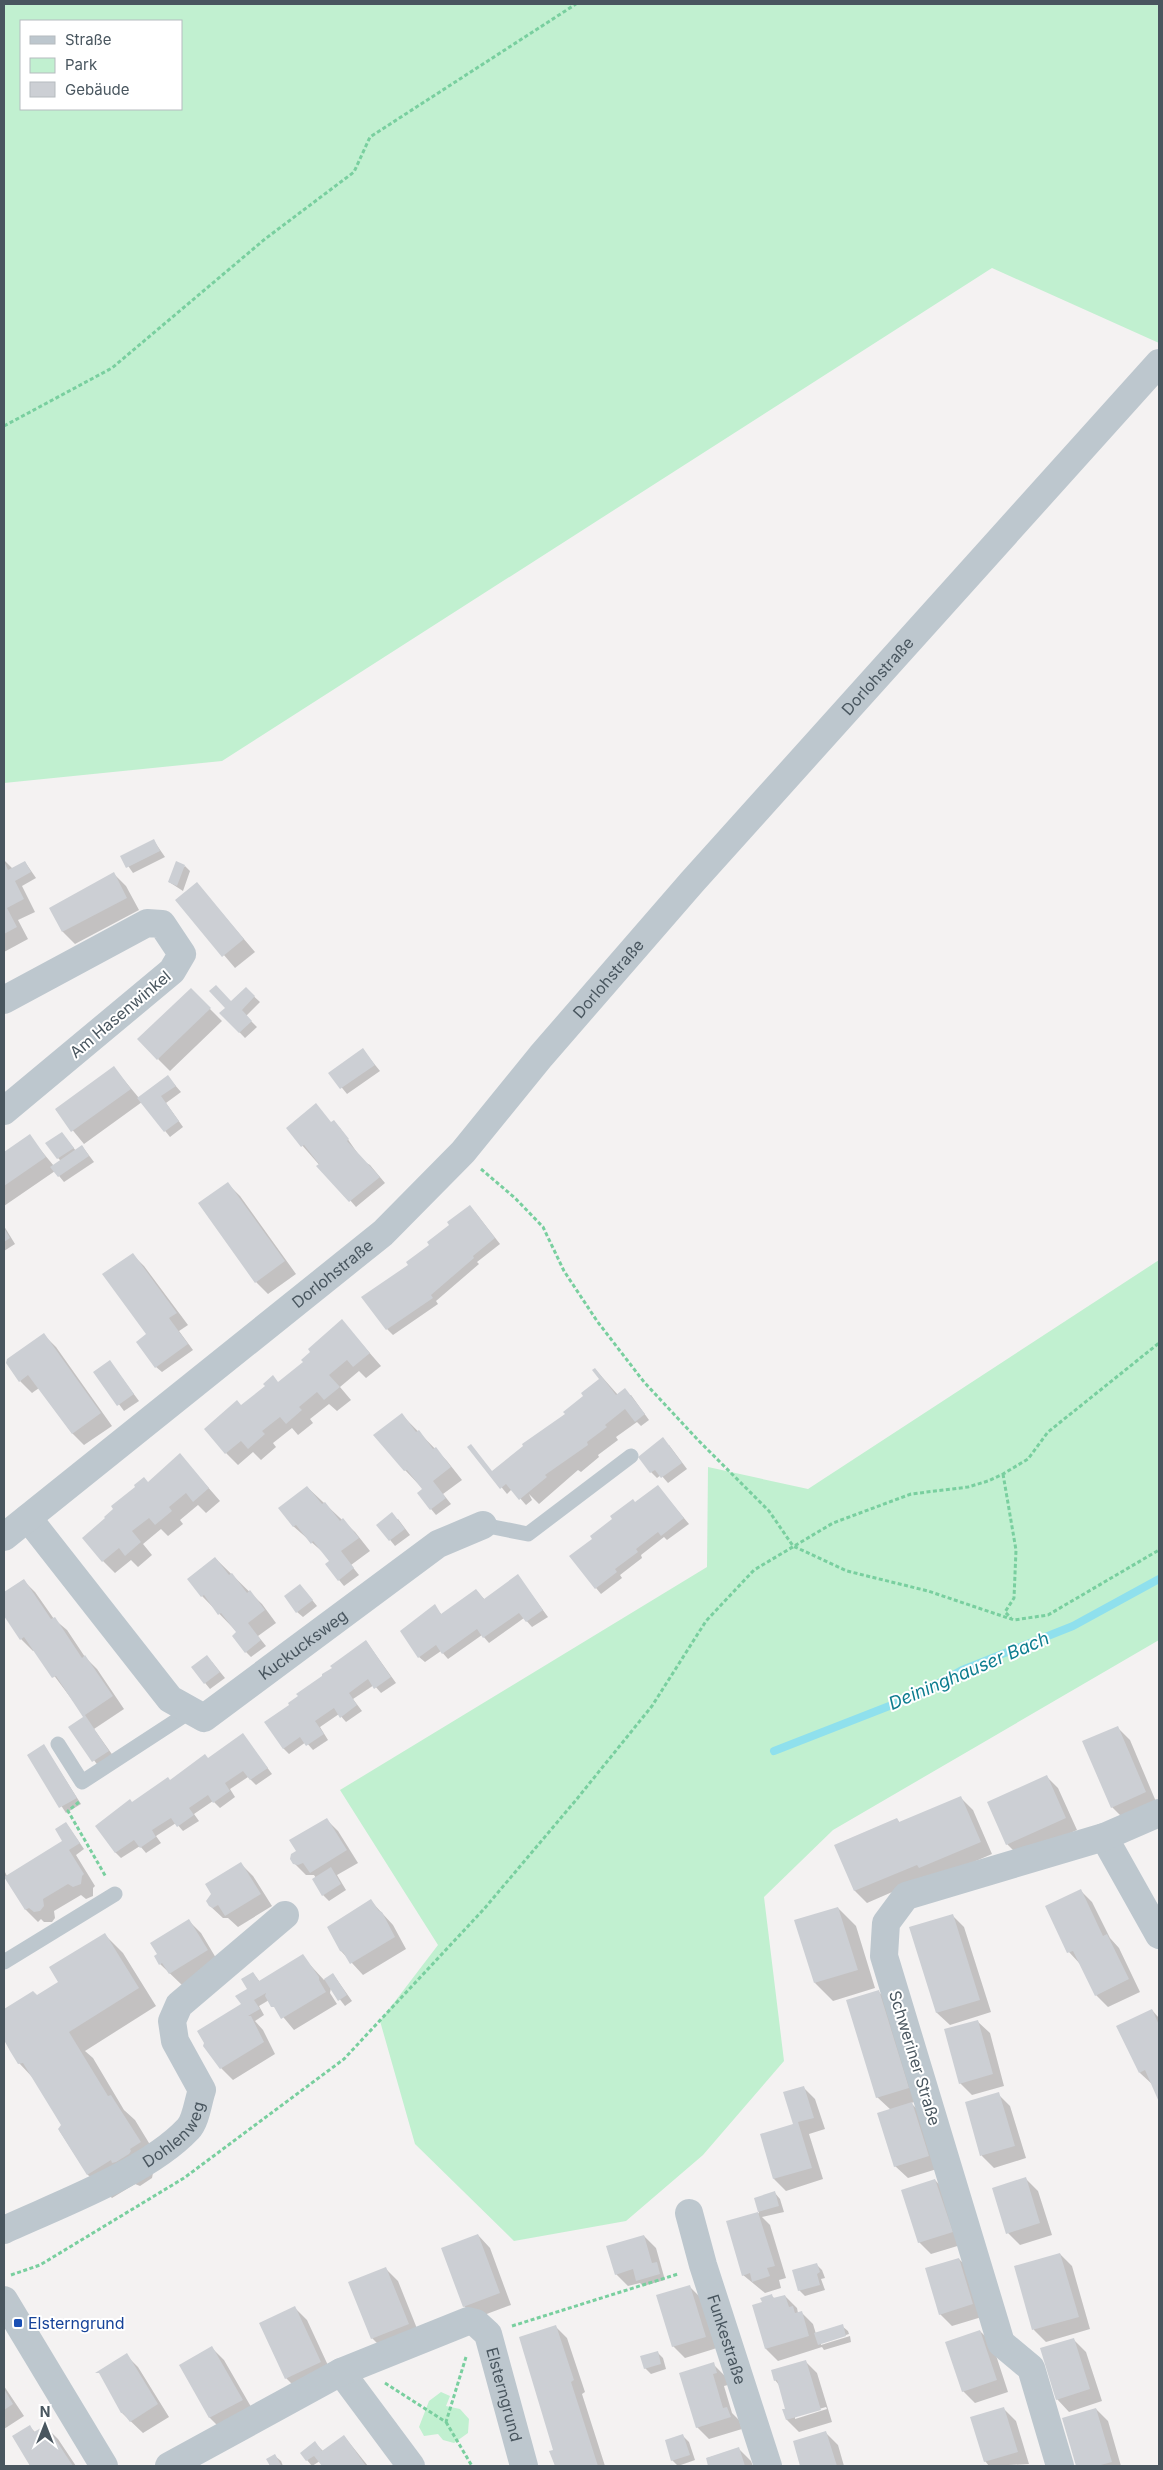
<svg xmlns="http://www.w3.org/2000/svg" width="1163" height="2470" viewBox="0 0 1163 2470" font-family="Inter,sans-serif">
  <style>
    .green { fill: #c1f0d0; fill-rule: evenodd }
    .shadow { fill: #0003; fill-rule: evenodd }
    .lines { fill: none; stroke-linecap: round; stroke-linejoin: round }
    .stream { stroke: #8fe0ed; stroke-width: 8 }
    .building { fill: #cccfd4 }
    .path { stroke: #79cf9f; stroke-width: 3; stroke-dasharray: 4 2.5; stroke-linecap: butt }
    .lane { stroke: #bdc7ce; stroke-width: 15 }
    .street { stroke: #bdc7ce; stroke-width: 28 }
    .transit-dot { fill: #1a4fb4; stroke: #fff; stroke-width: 2 }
    .labels { text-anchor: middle; stroke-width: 4; stroke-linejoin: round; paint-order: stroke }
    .street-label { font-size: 16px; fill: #49565f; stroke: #fff }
    .transit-label { font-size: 16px; fill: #164399; stroke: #fff; text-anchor: start }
    .water-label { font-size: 18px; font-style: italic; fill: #0d7d8f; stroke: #fff }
  </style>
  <rect width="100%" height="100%" fill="#f4f2f2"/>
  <path class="green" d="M4 4H1159V343L992 268 222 761 4 783ZM21 21H181V109H21Z
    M1159 1260V1640L833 1830 764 1897 784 2061 703 2155 626 2221 514 2241 415 2144 380 2021 438 1945 340 1790 707 1567 708 1467 808 1489Z
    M441 2392 450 2396 446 2406 460 2409 469 2419 468 2433 454 2443 443 2440 438 2434 424 2436 419 2427 429 2401Z"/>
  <path class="shadow" d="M154 841 165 857 133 873 122 857Z
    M4 860 13 869 25 862 36 878 22 886 35 912 18 920 28 939 4 952Z
    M185 866 190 871 183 891 169 882Z
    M114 874 126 886 139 910 75 944 63 932 51 908Z
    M197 884 255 952 235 968 177 900Z
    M246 989 260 1002 246 1016 257 1027 245 1038 221 1013Z
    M191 990 222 1021 170 1071 158 1059Z
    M363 1050 380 1071 347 1094 330 1073Z
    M114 1068 139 1098 168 1077 181 1092 166 1103 183 1127 170 1137 142 1102 84 1144 56 1110Z
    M332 1124 340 1128 363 1161 370 1165 385 1183 356 1207 287 1128Z
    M62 1133 76 1151 82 1146 94 1162 64 1182 55 1171 4 1206V1153L29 1136 54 1166 61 1161 58 1158Z
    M228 1184 240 1196 296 1274 268 1294 256 1282 200 1204Z
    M475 1212 500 1244 477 1262 479 1264 436 1301 438 1304 393 1335 387 1329 410 1265Z
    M4 1226 15 1244 4 1251Z
    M132 1254 144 1266 188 1325 179 1331 193 1350 162 1372 156 1367Z
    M342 1321 381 1366 366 1378 359 1371 340 1387 351 1400 337 1411 329 1404 310 1419 313 1423 298 1435 292 1428 273 1443 276 1447 261 1460 253 1452 238 1465 226 1453 242 1407 279 1383 304 1362Z
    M44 1335 56 1347 112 1426 84 1445 72 1433 39 1388 32 1393 20 1381Z
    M110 1362 139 1401 124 1411 95 1372Z
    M595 1369 618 1395H631L649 1420 641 1426 637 1422 616 1437 618 1440 598 1455 599 1457 581 1472 578 1470 539 1504 529 1494 532 1500 526 1505 512 1489 507 1494 469 1447 492 1472 566 1414 585 1396 601 1380Z
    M402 1415 447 1461 462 1480 443 1494 451 1504 436 1515 431 1509 424 1490 405 1470Z
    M669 1445 687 1469 668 1483 661 1475 657 1478 651 1472Z
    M180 1455 220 1501 206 1513 198 1505 180 1520 183 1524 168 1536 161 1529 143 1544 152 1555 138 1567 131 1560 115 1573 103 1561 107 1518 137 1487 148 1483Z
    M307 1487 355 1532 370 1551 351 1565 359 1575 344 1586 339 1580 331 1561 325 1554 293 1526Z
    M658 1487 689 1524 667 1540 664 1537 641 1555 642 1558 620 1575 622 1578 601 1594 596 1588 593 1539Z
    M398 1519 410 1535 395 1546 378 1525Z
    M215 1558 262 1604 276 1623 258 1636 266 1646 251 1657 246 1652 238 1633 202 1596 188 1579Z
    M518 1576 548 1617 532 1627 524 1618 489 1643 482 1635 448 1659 441 1651 425 1662 419 1657 434 1606 442 1615 476 1590 485 1600Z
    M23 1580 35 1592 54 1619 67 1630 85 1657 97 1669 124 1709 94 1729 114 1757 99 1767 70 1727 85 1717 35 1650 33 1651 21 1639 4 1614V1594Z
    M305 1591 317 1606 303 1617 297 1612Z
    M366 1641 396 1683 381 1693 374 1685 353 1699 362 1711 346 1722 339 1714 320 1727 328 1740 313 1750 306 1742 289 1754 283 1748 291 1705Z
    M212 1662 225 1678 210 1689 192 1667Z
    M1118 1728 1130 1740 1157 1804 1124 1819 1112 1807Z
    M243 1735 272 1774 256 1785 248 1777 230 1789 235 1797 220 1808 213 1801 194 1814 199 1821 183 1831 176 1823 156 1836 161 1843 146 1853 140 1846 121 1858 115 1852 132 1804 209 1760Z
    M44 1746 81 1804 66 1813 28 1755Z
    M1046 1776 1058 1788 1077 1830 1019 1856 1007 1844Z
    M961 1798 973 1810 992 1854 932 1880 929 1876 867 1903 855 1891 836 1845 897 1819 900 1823Z
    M326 1819 338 1831 358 1863 337 1875 346 1890 329 1901 323 1895 316 1878 314 1875H306L294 1863 298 1851Z
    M66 1823 84 1849 76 1855 95 1886 93 1888V1896L86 1899 81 1895 54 1911 55 1918 52 1922H44L41 1919 38 1922 26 1910 5 1877 4 1878V1870L7 1876 65 1841Z
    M241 1864 253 1876 272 1906 238 1927 228 1918H223L210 1906Z
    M1080 1890 1092 1902 1110 1938 1119 1948 1140 1992 1108 2007 1096 1995 1081 1965 1069 1952Z
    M371 1901 393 1925 406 1949 363 1975 341 1951Z
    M838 1908 856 1926 875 1988 833 2001 815 1983Z
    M952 1915 964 1927 991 2012 950 2025 937 2013 911 1928Z
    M189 1921 201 1933 219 1963 182 1985 160 1964Z
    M105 1935 123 1953 156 2006 85 2051 93 2058 124 2110 135 2120 163 2166 153 2173 152 2178 140 2186 135 2184 112 2198 88 2175 59 2130 62 2125 34 2079 19 2063 4 2038V2011L33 1993 37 1997 60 1982Z
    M302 1956 324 1980 333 1974 352 2001 345 2006 331 1988 330 1993 337 2004 294 2030 269 2000 259 2006 264 2015 255 2021 263 2030 275 2054 233 2080 221 2068 253 1973 260 1982Z
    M879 1992 891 2004 921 2100 911 2103 924 2116 940 2168 908 2178 895 2166 891 2110 877 2097Z
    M1152 2010 1159 2018V2099L1153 2085 1140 2073Z
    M977 2021 990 2033 1004 2086 972 2095 960 2083Z
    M803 2087 815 2099 825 2129 809 2134 823 2179 786 2191 774 2179 761 2135 794 2125Z
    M998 2094 1010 2106 1026 2158 994 2168 982 2156 966 2103Z
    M1026 2179 1038 2191 1052 2235 1020 2245 1008 2233Z
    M935 2180 947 2193 964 2244 931 2254 919 2242Z
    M775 2193 780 2199 784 2212 762 2217 770 2225 786 2278 779 2280 781 2288 765 2293 743 2275 728 2222 759 2213 755 2199Z
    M478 2235 490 2248 511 2305 476 2318 464 2306Z
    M644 2236 656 2248 665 2280 643 2286 640 2283 628 2286 616 2274Z
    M1060 2254 1072 2266 1090 2329 1046 2342 1034 2330 1015 2267Z
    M959 2259 971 2271 985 2316 952 2326 940 2314Z
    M816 2264 822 2270 825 2278 821 2279 825 2290 805 2296 799 2290Z
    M386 2269 398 2281 420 2336 384 2350 372 2338Z
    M689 2286 701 2298 717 2348 685 2358 673 2346Z
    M771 2295 775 2299 785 2296 797 2308 798 2313 801 2312 813 2324 816 2334 842 2326 848 2331 849 2334 821 2343V2345L850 2336 851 2342 824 2350 822 2347 778 2361 766 2349 763 2303Z
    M295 2308 307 2320 332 2374 298 2390 286 2378Z
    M555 2326 567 2338 585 2392 582 2394 605 2466H556L551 2451H554Z
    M980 2331 992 2343 1008 2392 975 2403 963 2391Z
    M1074 2340 1086 2352 1102 2401 1069 2412 1057 2399Z
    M212 2348 224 2360 254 2412 222 2430 210 2418 181 2365Z
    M657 2352 663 2358 666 2369 651 2374 645 2368Z
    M126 2355 138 2367 169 2417 143 2433 122 2413Z
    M805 2361 817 2373 832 2422 799 2432 787 2420 784 2410H787L779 2385 775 2380ZM826 2407 827 2409 795 2419V2416Z
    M713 2364 725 2376 728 2385 724 2386 732 2413 739 2420 742 2429 709 2439 697 2427Z
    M4 2386 24 2416 4 2429Z
    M1004 2409 1016 2421 1029 2464 989 2466 985 2461Z
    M1096 2409 1108 2421 1121 2466H1077L1063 2419Z
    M30 2427 36 2433 46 2427 58 2439 76 2466H32L13 2436Z
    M826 2433 838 2445 844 2466H801L794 2442Z
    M344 2436 368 2466H323L320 2461 312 2466 307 2460 315 2443 323 2451Z
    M683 2436 689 2442 695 2460 678 2466 672 2460Z
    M739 2449 751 2461 753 2466H709L707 2458Z
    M275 2456 281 2461 283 2466H272L268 2459Z"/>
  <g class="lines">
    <path class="stream" d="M774 1751 920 1694 962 1670 1073 1626 1159 1579"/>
  </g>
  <path class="building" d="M154 839 160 851 126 868 120 856Z
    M4 861 8 870 25 861 31 872 15 881 24 899 7 908 17 927 4 934Z
    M176 861 185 865 177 886 168 882Z
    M114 872 127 898 62 932 49 908Z
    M197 882 244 939 222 957 175 900Z
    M216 985 231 1001 246 987 255 996 242 1010 252 1021 239 1033 219 1013 225 1008 209 991Z
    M191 988 211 1008 157 1060 137 1039Z
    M363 1048 375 1065 340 1089 328 1073Z
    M114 1066 131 1089 71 1132 55 1109Z
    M168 1075 176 1086 161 1096 179 1121 164 1132 137 1098Z
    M316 1103 331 1122 334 1120 349 1139 347 1141 380 1177 349 1202 316 1166 319 1164 304 1145 301 1147 286 1128Z
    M62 1132 74 1148 57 1159 45 1143Z
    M30 1134 46 1157 4 1186V1152Z
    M82 1145 89 1156 58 1177 50 1167Z
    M228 1182 285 1261 255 1283 198 1203Z
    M470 1205 495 1238 473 1256 474 1258 431 1295 433 1298 386 1330 361 1297 408 1265 406 1262 429 1245 427 1242 449 1225 447 1222Z
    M4 1228 10 1238 4 1242Z
    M133 1253 177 1313 169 1318 188 1344 155 1368 136 1342 146 1334 102 1274Z
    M342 1319 370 1353 353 1367 347 1360 329 1375 340 1387 324 1400 317 1392 299 1407 302 1410 286 1424 280 1417 262 1431 265 1434 248 1449 241 1441 225 1454 204 1429 237 1400 241 1405 265 1386 263 1384 273 1375 278 1382 303 1362 301 1360 310 1352 308 1349Z
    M44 1333 101 1413 72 1434 28 1375 19 1382 6 1363 7 1359Z
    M110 1360 134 1394 117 1406 93 1372Z
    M595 1368 616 1395 625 1388 645 1414 635 1422 625 1409 605 1425 607 1427 587 1442 588 1445 545 1475 547 1477 519 1500 506 1484 500 1489 467 1447 471 1444 492 1471 523 1446 522 1444 565 1414 563 1412 583 1396 581 1393 599 1379 592 1370Z
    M402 1413 416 1432 419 1430 433 1449 436 1447 451 1467 433 1481 446 1498 430 1510 417 1493 422 1489 407 1470 404 1471 373 1435Z
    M663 1437 682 1463 661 1478 655 1470 650 1473 638 1457Z
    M180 1453 209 1488 193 1502 186 1493 169 1507 172 1511 155 1525 149 1518 132 1531 141 1542 125 1556 119 1548 102 1562 82 1538 105 1518 104 1517 113 1509 111 1506 135 1487 134 1485 144 1477 148 1482Z
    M658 1485 684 1518 661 1536 658 1532 636 1549 638 1552 615 1569 617 1572 595 1589 569 1556 592 1539 590 1536 612 1519 610 1516 633 1499 635 1502Z
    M307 1486 322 1504 325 1502 340 1521 343 1518 359 1538 341 1551 354 1568 338 1581 325 1564 329 1561 313 1541 311 1544 296 1525 293 1527 278 1508Z
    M392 1512 405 1529 389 1541 376 1525Z
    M215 1557 229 1575 232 1573 247 1593 250 1590 265 1610 248 1623 261 1640 245 1653 232 1636 236 1632 221 1613 218 1615 204 1595 201 1597 187 1579Z
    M518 1574 543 1610 526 1622 519 1613 483 1638 477 1629 442 1654 436 1645 418 1658 400 1631 435 1604 441 1614 476 1589 484 1599Z
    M24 1579 51 1619 55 1617 82 1658 85 1655 113 1696 85 1715 109 1751 92 1762 68 1727 83 1717 56 1676 52 1678 24 1637 20 1640 4 1616V1592Z
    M300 1584 313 1600 296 1613 284 1596Z
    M366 1640 391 1677 374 1689 368 1679 349 1693 357 1705 340 1718 334 1708 315 1721 324 1734 306 1746 300 1737 283 1749 264 1722 289 1705 288 1703 298 1696 296 1694 322 1676V1674L332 1668 330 1666Z
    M207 1655 220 1672 204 1684 191 1667Z
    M1118 1726 1146 1792 1111 1808 1082 1741Z
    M243 1733 268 1768 250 1780 243 1771 225 1783 230 1791 213 1803 208 1795 189 1808 194 1815 177 1827 171 1818 152 1830 156 1837 140 1848 134 1840 115 1853 95 1826 130 1799 132 1802 168 1777 170 1780 205 1754 208 1758Z
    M44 1744 77 1798 59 1808 27 1755Z
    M1047 1775 1066 1818 1006 1845 987 1802Z
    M961 1796 981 1842 919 1868 917 1865 854 1891 834 1845 897 1818 899 1822Z
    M327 1818 347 1850 310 1873 303 1863 298 1865 293 1864 290 1859 291 1854 296 1851 289 1840Z
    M66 1822 80 1843 69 1850 84 1874 82 1876 81 1884 73 1887 68 1884 43 1899 44 1906 40 1911 34 1912 29 1908 25 1910 4 1877 62 1841 55 1829Z
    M241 1862 261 1894 225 1916 218 1905 213 1908 209 1906 206 1901 211 1894 205 1884Z
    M331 1867 341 1884 322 1896 312 1879Z
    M1081 1889 1103 1936 1107 1934 1129 1979 1095 1996 1073 1951 1067 1953 1045 1906Z
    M371 1899 379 1911 382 1912 395 1937 350 1964 343 1952 340 1951 327 1927Z
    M838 1907 858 1970 814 1983 794 1920Z
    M953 1914 980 2000 936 2013 909 1927Z
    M189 1919 208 1950 169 1974 162 1963 159 1965 154 1956 157 1954 150 1943Z
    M105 1933 139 1988 69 2032 108 2096 111 2095 141 2142 130 2149 131 2151 129 2154 116 2162 112 2163 111 2160 87 2175 58 2129 61 2125 23 2063 18 2064 10 2051 4 2040V2009L33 1991 37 1995 58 1982 49 1967Z
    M303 1954 319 1977V1980L326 1992 281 2019 274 2007H271L265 1996 266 1993 254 2000 260 2009 248 2016H251L264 2042 220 2069 203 2046 204 2043 197 2031 241 2004 235 1996 247 1989 241 1979 253 1972 259 1981Z
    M333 1973 347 1995 338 2001 324 1979Z
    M879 1990 909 2088 876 2098 846 2000Z
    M1152 2009 1159 2025V2102L1145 2070 1139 2073 1116 2026Z
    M978 2020 993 2074 959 2084 944 2029Z
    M804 2086 814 2118 798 2122 812 2168 773 2179 760 2134 793 2124 783 2092Z
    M999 2092 1015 2146 980 2156 965 2102Z
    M912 2102 929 2156 894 2167 877 2113Z
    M1026 2177 1040 2223 1006 2234 992 2188Z
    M935 2179 953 2232 918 2243 901 2190Z
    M775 2191 779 2206 758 2212 775 2266 767 2268 770 2276 752 2282 750 2273 742 2276 726 2221 758 2212 754 2198Z
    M478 2234 500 2293 463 2307 441 2248Z
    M644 2235 652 2263 657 2262 660 2274 636 2281 633 2269 615 2275 606 2246Z
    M1060 2253 1079 2317 1032 2330 1014 2266Z
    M959 2258 973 2304 939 2315 925 2268Z
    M817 2263 820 2272 817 2274 820 2285 798 2291 792 2270Z
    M386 2267 409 2324 371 2339 348 2282Z
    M690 2285 706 2337 672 2347 656 2295Z
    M772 2294 773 2298 785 2295 789 2307 793 2306 795 2313 802 2311 809 2336 765 2349 752 2305 762 2302 760 2298Z
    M295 2306 321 2362 285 2379 259 2323Z
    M843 2324 846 2336 818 2345 814 2333Z
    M556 2325 574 2380 571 2382 598 2466H555L549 2451 553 2450 519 2337Z
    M980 2330 997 2380 962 2392 945 2342Z
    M1074 2338 1090 2389 1056 2400 1040 2348Z
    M212 2346 243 2400 209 2418 179 2365Z
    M658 2351 661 2364 644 2369 640 2356Z
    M127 2353 158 2404 130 2422 123 2413H121L99 2373H95Z
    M806 2360 821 2410 786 2420 782 2409H785L777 2380 774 2381 771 2370Z
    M714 2362 717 2373 713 2374 723 2408 727 2407 731 2417 696 2428 679 2373Z
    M4 2389 13 2404 4 2410Z
    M1004 2407 1018 2452 984 2462 970 2417Z
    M1096 2408 1112 2462 1097 2466H1076L1062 2418Z
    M30 2425 34 2432 46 2425 73 2466H30L12 2436Z
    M826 2431 837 2466H800L793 2441Z
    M683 2434 690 2455 671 2461 665 2440Z
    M344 2435 366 2466H322L314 2456 306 2461 300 2453 315 2441 322 2451Z
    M739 2447 745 2466H708L706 2458Z
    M275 2454 281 2465 270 2466 266 2459Z"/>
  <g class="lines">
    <path class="path" d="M4 426 112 368 265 239 354 172 370 137 576 4
      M481 1169 515 1198 543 1227 564 1271 597 1321 644 1382 699 1441 769 1511 793 1546 847 1571 928 1591 1014 1620 1048 1615 1159 1550
      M1003 1474 1016 1550 1014 1598 1005 1612 1011 1618
      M79 1802 68 1811 106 1877
      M11 2275 40 2265 184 2178 344 2059 484 1909 576 1800 652 1706 706 1621 754 1570 833 1523 911 1494 968 1487 988 1481 1003 1474 1028 1459 1048 1432 1159 1343
      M512 2326 678 2274
      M385 2383 446 2422 466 2357
      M446 2422 472 2466"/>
    <path class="lane" d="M483 1525 528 1534 631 1456
      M58 1744 82 1782 191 1711
      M4 1962 115 1894"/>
    <g class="street">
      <path d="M4 1000 147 923 162 924 182 954 172 971 4 1111"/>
      <path id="s1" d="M28 1518 170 1699 204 1718 438 1544 483 1525"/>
      <path id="s2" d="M4 1537 383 1233 463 1152 541 1056 692 882 1159 363"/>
      <path d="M1104 1837 1159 1935"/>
      <path id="s3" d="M689 2213 703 2265 768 2466"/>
      <path id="s4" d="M4 2230C58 2205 148 2172 188 2129 196 2121 198 2101 202 2090L175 2041 172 2021 179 2005 285 1915"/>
      <path d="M4 2300 104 2466"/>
      <path d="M341 2372 411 2466"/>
      <path id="s5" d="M169 2466 341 2372 468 2321 476 2323 488 2334 524 2466"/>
      <path d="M1060 2466 1031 2368 1001 2343 884 1956 886 1923 906 1896 1104 1837 1159 1813"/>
    </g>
  </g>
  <rect class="transit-dot" x="13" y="2318" width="10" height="10" rx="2.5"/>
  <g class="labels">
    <g class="street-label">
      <text dy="6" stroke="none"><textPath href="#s2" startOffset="1231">Dorlohstraße</textPath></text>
      <text dy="6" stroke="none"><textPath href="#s2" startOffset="826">Dorlohstraße</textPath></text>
      <text transform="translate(120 1014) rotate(-40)" y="6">Am Hasenwinkel</text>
      <text dy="6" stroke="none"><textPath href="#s2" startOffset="421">Dorlohstraße</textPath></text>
      <text dy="6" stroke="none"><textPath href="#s1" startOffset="392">Kuckucksweg</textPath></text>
      <text transform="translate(915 2058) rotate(73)" y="6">Schweriner Straße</text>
      <text dy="6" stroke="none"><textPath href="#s4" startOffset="198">Dohlenweg</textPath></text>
      <text dy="6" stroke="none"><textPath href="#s3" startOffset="132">Funkestraße</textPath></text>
      <text dy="6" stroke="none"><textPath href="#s5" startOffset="420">Elsterngrund</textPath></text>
    </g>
    <g class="transit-label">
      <text x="28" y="2329">Elsterngrund</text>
    </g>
    <g class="water-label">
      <text transform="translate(969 1671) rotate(-23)" y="6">Deininghauser Bach</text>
    </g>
  </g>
  <rect width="1163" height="2470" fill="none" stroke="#49565f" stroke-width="10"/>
  <rect x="20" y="20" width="162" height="90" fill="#ffffff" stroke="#b6bbbf"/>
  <rect x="30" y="36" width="25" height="8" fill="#bdc7ce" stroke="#b6bbbf"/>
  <text x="65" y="45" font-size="15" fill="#49565f">Straße</text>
  <rect x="30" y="58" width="25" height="15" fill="#c1f0d0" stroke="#b6bbbf"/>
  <text x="65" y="70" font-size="15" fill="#49565f">Park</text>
  <rect x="30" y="82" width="25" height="15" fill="#cccfd4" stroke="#b6bbbf"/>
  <text x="65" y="95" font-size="15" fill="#49565f">Gebäude</text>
  <g transform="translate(45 2425)" stroke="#ffffff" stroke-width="4" paint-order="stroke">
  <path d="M0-4L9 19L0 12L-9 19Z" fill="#49565f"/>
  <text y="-8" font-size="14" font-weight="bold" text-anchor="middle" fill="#49565f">N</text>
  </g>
</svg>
